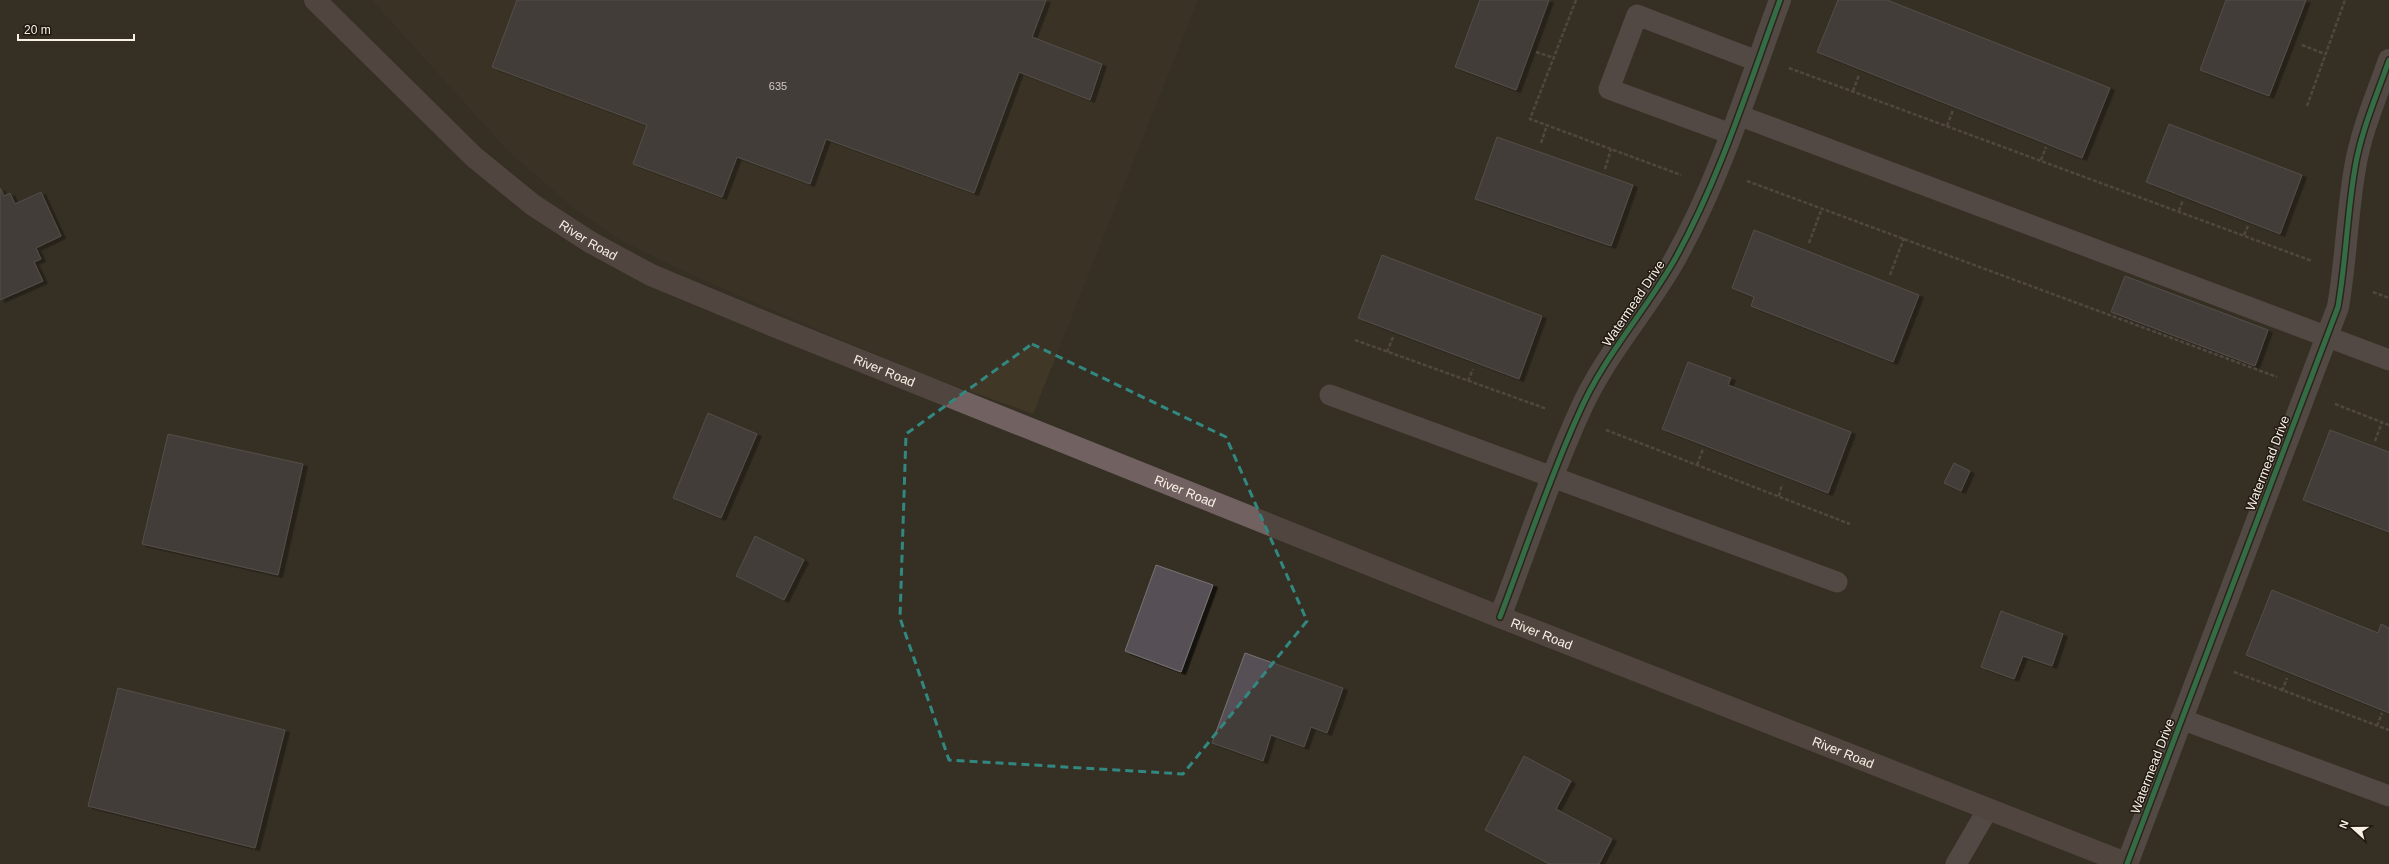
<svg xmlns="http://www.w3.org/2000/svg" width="2389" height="864" viewBox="0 0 2389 864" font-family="Arial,sans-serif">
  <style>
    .commercial { fill: #403727 }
    .building { fill: #575056; stroke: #767372; filter: url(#shadow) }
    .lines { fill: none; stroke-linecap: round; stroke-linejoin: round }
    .path { stroke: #6f6561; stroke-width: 2.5; stroke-dasharray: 4 2; stroke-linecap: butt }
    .service { stroke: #79696a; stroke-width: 21 }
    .minor { stroke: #79696a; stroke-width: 22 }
    .secondary { stroke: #716160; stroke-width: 22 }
    .cycleway-casing { stroke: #1f1911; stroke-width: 8 }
    .cycleway { stroke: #33b770; stroke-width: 5 }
    .marked { fill: none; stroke: #328880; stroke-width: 3; stroke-dasharray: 8 5; stroke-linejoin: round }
    .labels { text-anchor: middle; stroke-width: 3; stroke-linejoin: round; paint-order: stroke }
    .number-label { font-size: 11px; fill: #d0c8c1 }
    .street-label { font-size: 13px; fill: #f8f0e5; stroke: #1f1911 }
  </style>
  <defs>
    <filter id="shadow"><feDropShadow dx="4.5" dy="2.5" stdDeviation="0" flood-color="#0009"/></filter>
  </defs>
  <rect width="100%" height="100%" fill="#352f24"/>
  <path class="commercial" d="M372 0H1198L1033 414 917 372 694 276 622 241 575 209 509 152Z"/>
  <path class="building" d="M517 0H1046L1032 37 1102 64 1090 100 1019 72 974 193 826 139 810 184 737 157 722 197 633 164 647 125 492 67Z
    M1480 0H1549L1516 90 1455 67Z
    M1838 0H1887L2110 88 2082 158 1817 52Z
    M2226 0H2306L2269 96 2200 70Z
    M2169 124 2302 175 2280 234 2146 182Z
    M1497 137 1633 185 1611 246 1475 199Z
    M0 188 4 196 10 193 15 204 41 192 61 236 36 248 41 259 34 262 43 281 0 300Z
    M1754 230 1919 295 1893 362 1751 306 1754 297 1732 288Z
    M1382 255 1542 316 1519 379 1358 318Z
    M2125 276 2268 330 2255 366 2111 312Z
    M1688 362 1731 378 1728 385 1851 432 1828 493 1662 429Z
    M708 413 757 434 721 518 673 498Z
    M2330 430 2389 452V532L2303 500Z
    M168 434 303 464 278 575 142 544Z
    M1954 463 1970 471 1961 491 1944 483Z
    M755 536 804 560 784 600 736 576Z
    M1156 565 1213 585 1181 672 1125 651Z
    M2272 590 2378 633 2381 624 2389 628V713L2246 655Z
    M2001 611 2063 634 2052 666 2023 656 2014 679 1981 667Z
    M1245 653 1343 688 1327 733 1311 727 1304 747 1271 735 1263 761 1212 743Z
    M118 688 285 730 255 848 88 806Z
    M1524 756 1571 781 1556 809 1612 839 1599 864H1549L1485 830Z"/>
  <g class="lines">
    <path class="path" d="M1576 0 1530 119 1681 175
      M2302 45 2325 54
      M1536 52 1554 58
      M1789 68 2312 261
      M1853 91 1859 75
      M2307 106 2345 0
      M1947 126 1953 110
      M1541 143 1547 125
      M2041 160 2046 147
      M1605 169 1611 149
      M1747 181 2277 377
      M2179 211 2183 200
      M2244 235 2248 226
      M1809 243 1822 208
      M1890 275 1904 238
      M2373 292 2389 298
      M1355 340 1547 409
      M1387 352 1393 337
      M1468 381 1473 369
      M2335 404 2389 425
      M1606 430 1850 524
      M2375 441 2382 422
      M1697 465 1703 449
      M1779 496 1782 484
      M2234 672 2389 730
      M2282 691 2287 678
      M2377 726 2382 713"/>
    <path class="service" d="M1738 115 2389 360
      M1731 134 1609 89 1637 15 1757 61
      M1330 395 1837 582
      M2181 719 2389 796
      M1956 864 1988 809"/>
    <path class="minor" d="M1500 617C1526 549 1549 479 1579 413 1603 357 1645 312 1675 259 1720 178 1748 87 1780 0
      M2127 864 2338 307C2346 261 2347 214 2355 168 2361 131 2377 95 2389 60"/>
    <path class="secondary" id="s1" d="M315 0 474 157 533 205 590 242 651 275 774 326 1500 617 2128 864"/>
    <defs>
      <path id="cycleway" d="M1500 617C1526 549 1549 479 1579 413 1603 357 1645 312 1675 259 1720 178 1748 87 1780 0
        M2127 864 2338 307C2346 261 2347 214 2355 168 2361 131 2377 95 2389 60"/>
    </defs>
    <use href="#cycleway" class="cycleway-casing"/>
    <use href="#cycleway" class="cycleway"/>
  </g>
  <path d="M0 0H2389V864H0ZM1032 344 1226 437 1307 621 1183 774 949 760 900 618 906 434Z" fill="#352f24" fill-opacity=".55" fill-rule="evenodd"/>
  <path class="marked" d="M1032 344 1226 437 1307 621 1183 774 949 760 900 618 906 434Z"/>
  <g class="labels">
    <g class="number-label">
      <text x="778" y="90">635</text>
    </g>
    <g class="street-label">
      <text dy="5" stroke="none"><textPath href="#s1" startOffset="365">River Road</textPath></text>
      <text transform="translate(1633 303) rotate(-56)" y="5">Watermead Drive</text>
      <text dy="5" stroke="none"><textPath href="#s1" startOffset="689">River Road</textPath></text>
      <text transform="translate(2267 463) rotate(-69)" y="5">Watermead Drive</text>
      <text dy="5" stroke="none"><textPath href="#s1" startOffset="1013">River Road</textPath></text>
      <text dy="5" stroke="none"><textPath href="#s1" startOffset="1397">River Road</textPath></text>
      <text dy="5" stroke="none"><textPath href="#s1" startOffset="1721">River Road</textPath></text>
      <text transform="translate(2152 766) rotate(-69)" y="5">Watermead Drive</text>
    </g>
  </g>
  <g transform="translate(2353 828) rotate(291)" stroke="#1f1911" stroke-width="3" paint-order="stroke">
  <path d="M0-3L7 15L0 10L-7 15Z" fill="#f8f0e5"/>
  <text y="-6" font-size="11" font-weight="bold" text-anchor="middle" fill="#f8f0e5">N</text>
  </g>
  <path d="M18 34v6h116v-6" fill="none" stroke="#f8f0e5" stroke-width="2"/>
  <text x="24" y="34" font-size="12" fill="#f8f0e5" stroke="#1f1911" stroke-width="3" paint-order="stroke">20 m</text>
</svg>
